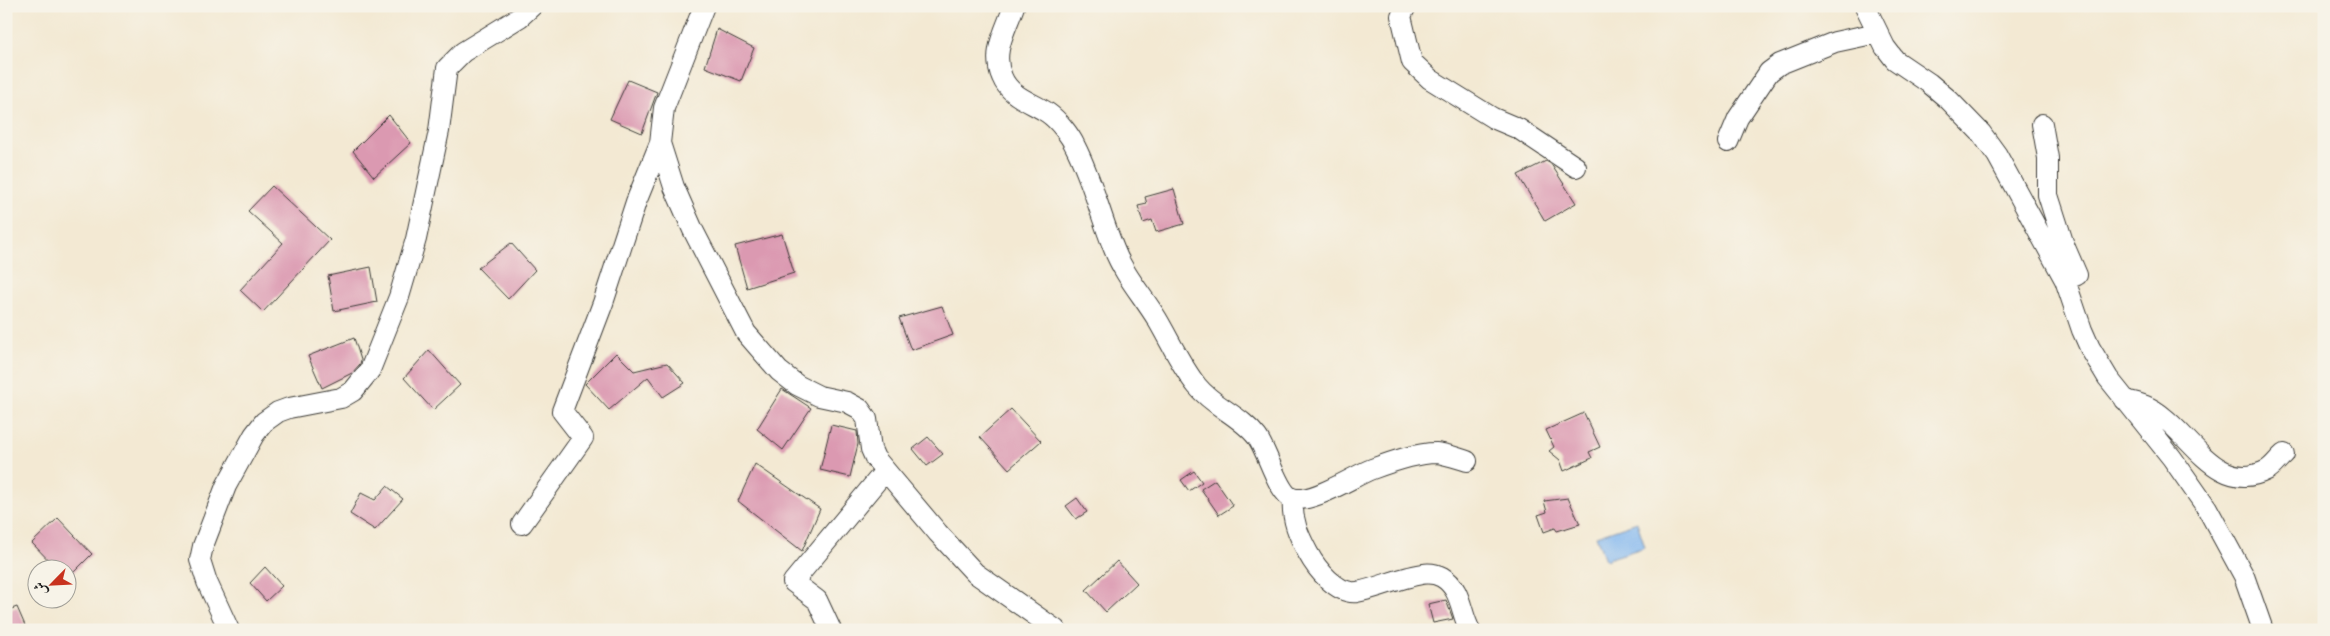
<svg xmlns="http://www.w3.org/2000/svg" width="2330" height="636" viewBox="0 0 2330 636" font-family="'EB Garamond',Amiri,serif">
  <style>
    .water { fill: #82b7f0; stroke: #4f6a86 }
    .building { fill: #db99b1 }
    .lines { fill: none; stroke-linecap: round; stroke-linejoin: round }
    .street-casing { stroke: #3c3b37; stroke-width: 22 }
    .street { stroke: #fff; stroke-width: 20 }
  </style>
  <rect width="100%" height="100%" fill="#f7f3e8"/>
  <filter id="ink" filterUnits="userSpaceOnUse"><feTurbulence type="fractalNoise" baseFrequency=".02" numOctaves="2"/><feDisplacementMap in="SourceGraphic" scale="10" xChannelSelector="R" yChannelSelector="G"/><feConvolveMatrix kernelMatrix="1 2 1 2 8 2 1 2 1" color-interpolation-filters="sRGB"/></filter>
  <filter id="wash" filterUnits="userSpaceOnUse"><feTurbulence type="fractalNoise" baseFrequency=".0096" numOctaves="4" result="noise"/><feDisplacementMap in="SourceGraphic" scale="20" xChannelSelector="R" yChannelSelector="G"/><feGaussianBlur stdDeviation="1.12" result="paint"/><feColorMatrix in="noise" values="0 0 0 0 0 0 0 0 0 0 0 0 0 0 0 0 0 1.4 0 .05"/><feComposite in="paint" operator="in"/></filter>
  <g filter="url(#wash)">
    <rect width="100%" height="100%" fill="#f3e9d3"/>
    <path class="water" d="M1637 522 1645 547 1605 560 1596 536Z"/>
    <g id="blocks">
      <path class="building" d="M717 29 754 48 741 81 705 67Z
        M628 80 657 92 642 133 610 119Z
        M389 115 411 143 374 177 353 151Z
        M1546 161 1551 164 1576 203 1545 221 1518 175Z
        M272 186 330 240 263 312 240 290 283 243 248 211Z
        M1174 189 1184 224 1156 232 1152 220 1143 223 1138 206 1147 204 1145 197Z
        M782 234 794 273 747 288 735 246Z
        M511 243 535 270 508 299 478 268Z
        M371 267 377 302 334 311 328 276Z
        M942 306 953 335 911 350 899 318Z
        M354 338 361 360 360 364 352 373 322 388 308 356Z
        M429 350 460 385 433 410 404 378Z
        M616 353 634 371 667 363 685 383 663 397 648 377 609 410 585 384Z
        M782 389 811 408 783 450 757 429Z
        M1011 409 1041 441 1009 469 980 437Z
        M1584 413 1600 447 1589 452 1592 458 1564 471 1560 460 1549 451 1554 447 1546 430Z
        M831 425 857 431 858 444 850 477 820 470Z
        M928 437 943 454 927 466 913 449Z
        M755 464 820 509 802 551 738 501Z
        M1194 471 1202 482 1189 491 1181 480Z
        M1215 480 1233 506 1219 515 1201 489Z
        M387 486 403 499 375 530 350 514 361 493 375 500Z
        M1077 498 1087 512 1076 519 1066 506Z
        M1568 498 1580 524 1557 531 1555 528 1544 532 1538 515 1547 512 1544 501Z
        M58 518 92 554 68 578V568H56L32 543Z
        M1117 561 1137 583 1106 612 1086 590Z
        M265 567 282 586 266 601 250 583Z
        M1446 600 1453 619 1433 623 1428 604Z
        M17 607 27 630H6V611Z"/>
    </g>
  </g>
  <g filter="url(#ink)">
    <use href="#blocks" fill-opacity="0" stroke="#3c3b37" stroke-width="1"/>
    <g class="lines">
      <defs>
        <path id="street" d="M704 6 664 108 660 143 674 187 693 230 746 333 779 371 797 385 819 396 847 402 860 409 867 419 871 449 875 458 938 533 975 573 1056 630
          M1014 6C1006 30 991 52 1002 77 1010 97 1032 102 1048 113 1058 120 1070 135 1075 146 1092 179 1100 215 1114 249 1124 275 1143 296 1157 319 1170 341 1181 366 1197 386 1214 407 1241 416 1257 437 1267 450 1278 493 1292 498 1311 505 1353 476 1372 469 1391 462 1416 453 1436 453 1447 454 1457 458 1467 461
          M1406 6 1401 16 1412 62 1430 79 1493 118 1519 129 1576 167
          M1865 6 1885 47 1895 60 1929 83 1949 100 1981 133 1997 155 2065 280 2082 330 2090 348 2108 378 2172 458 2207 508 2244 576 2263 630
          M2042 124 2048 158V195L2064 245 2077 275 2065 280
          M1728 142 1738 118 1769 72 1780 64 1835 42 1877 33
          M2125 400C2140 403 2152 407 2163 417 2194 441 2221 494 2267 470 2273 467 2278 459 2284 454
          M1293 499C1291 519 1299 536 1308 553 1316 568 1337 595 1357 592 1374 589 1392 581 1409 577 1420 574 1431 571 1442 577 1462 589 1460 612 1470 630
          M522 524 583 438 562 411 603 303 636 202 660 143
          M229 630 207 582 200 560 203 546 226 486 254 435 264 422 278 412 289 408 341 398 353 391 370 370 399 297 416 239 439 131 447 68 463 52 520 17 532 6
          M831 630 817 600 793 582 885 471"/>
      </defs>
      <use href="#street" class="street-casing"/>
      <use href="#street" class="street"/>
    </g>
  </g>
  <rect width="2330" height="636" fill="none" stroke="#f7f3e8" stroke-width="25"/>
  <g transform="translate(52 584) rotate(246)"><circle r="24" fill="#f7f3e8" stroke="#9f9d96"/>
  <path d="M0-4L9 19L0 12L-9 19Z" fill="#c8321e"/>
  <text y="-8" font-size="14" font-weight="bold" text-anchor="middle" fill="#1c1c1c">ش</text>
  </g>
</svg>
